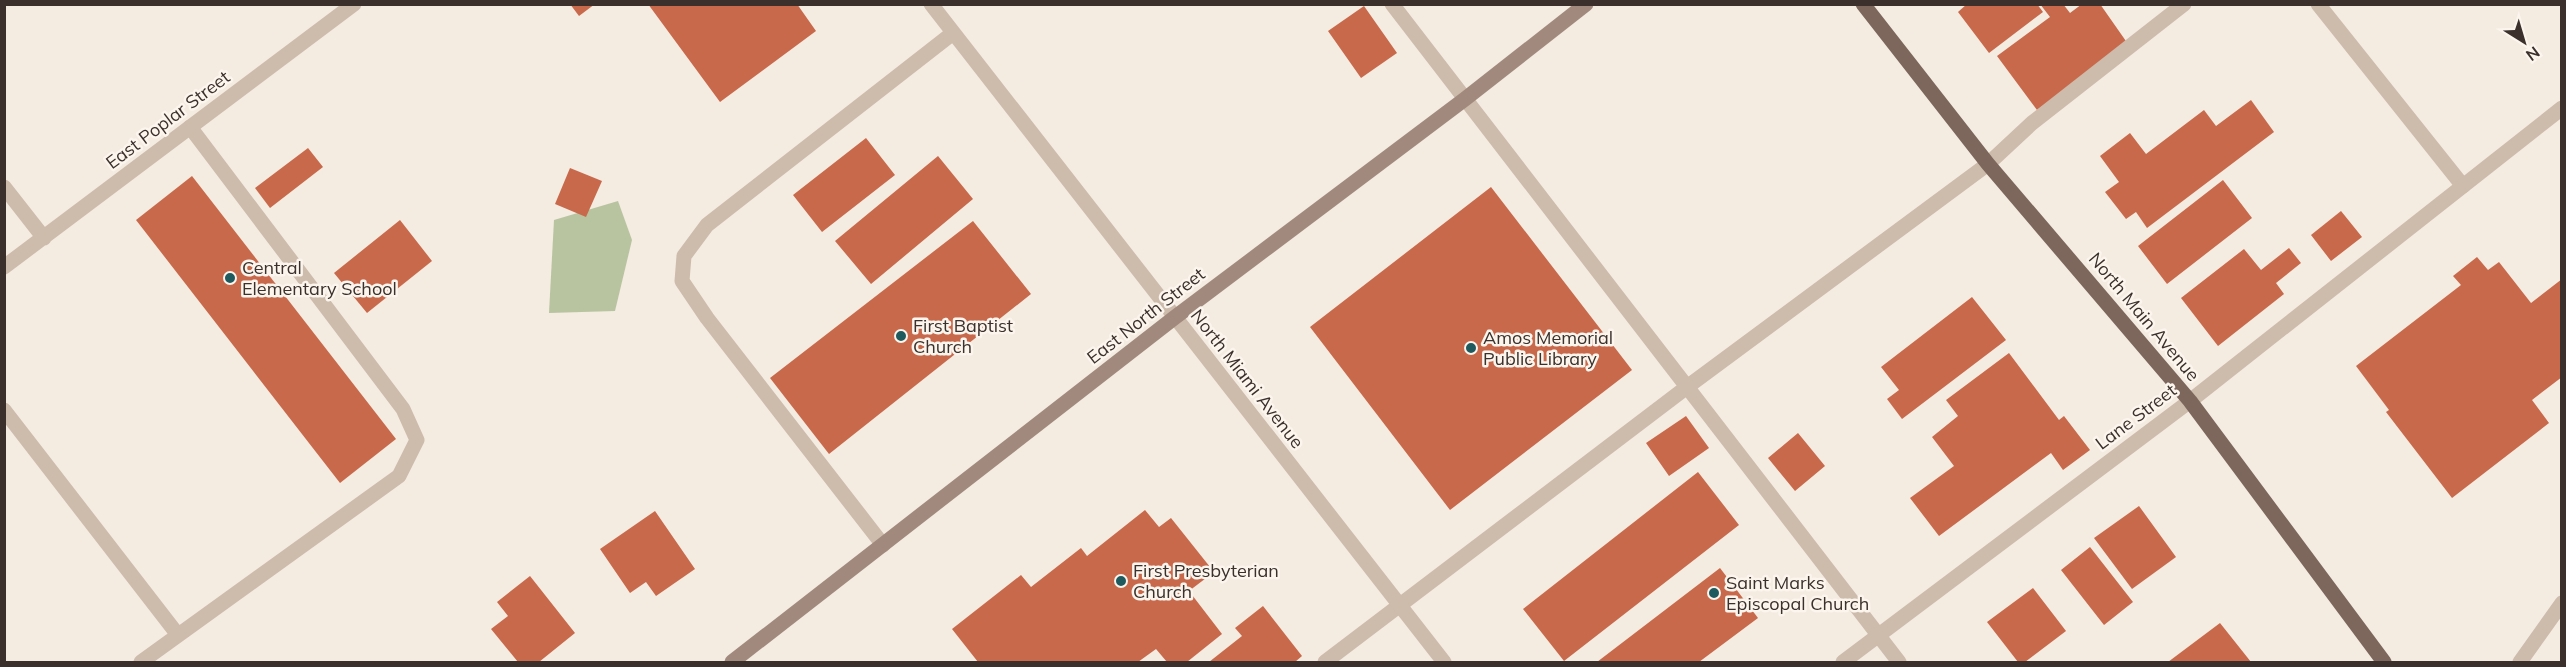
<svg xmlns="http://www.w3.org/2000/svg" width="2566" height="667" viewBox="0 0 2566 667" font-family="Mulish,sans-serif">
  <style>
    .green { fill: #b8c4a0 }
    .building { fill: #c8694b }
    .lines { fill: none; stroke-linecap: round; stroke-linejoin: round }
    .lane { stroke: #cdbbac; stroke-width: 15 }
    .street { stroke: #cdbbac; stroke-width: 15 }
    .secondary { stroke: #a18a7d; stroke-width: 15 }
    .primary { stroke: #7d675c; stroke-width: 15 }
    .poi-dot { fill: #1f5a5e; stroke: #fbf5ee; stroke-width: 2 }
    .labels { text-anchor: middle; stroke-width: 5; stroke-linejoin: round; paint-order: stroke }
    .street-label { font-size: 18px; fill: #3b302b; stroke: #fbf5ee }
    .poi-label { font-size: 18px; fill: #3b302b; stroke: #fbf5ee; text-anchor: start }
  </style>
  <rect width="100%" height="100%" fill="#f4ebe1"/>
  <path class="green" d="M618 201 632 240 615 311 549 313 554 220Z"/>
  <path class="building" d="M570 4H595L579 16Z
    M648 4H797L816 31 720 102Z
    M1967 4H2037L2043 12 1989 53 1958 12Z
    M2040 4H2063L2070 13 2082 4H2100L2128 44 2037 110 1997 56 2050 17Z
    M1364 6 1397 53 1361 78 1328 31Z
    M2251 100 2274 132 2147 228 2136 212 2126 219 2105 192 2119 182 2100 156 2130 133 2146 154 2204 110 2216 126Z
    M866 138 895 175 822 232 793 195Z
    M308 148 323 167 270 208 255 188Z
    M938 156 973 199 871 284 835 241Z
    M570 168 602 181 586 217 555 204Z
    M192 176 396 439 340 483 136 220Z
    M2223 180 2252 218 2167 284 2138 246Z
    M1491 187 1632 370 1450 510 1310 327Z
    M2341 211 2362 237 2331 261 2311 235Z
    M400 220 432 261 367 313 334 273Z
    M973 221 1031 294 829 454 770 378Z
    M2289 248 2301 263 2276 283 2284 294 2218 346 2181 298 2244 249 2261 270Z
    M2477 257 2488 270 2499 262 2531 303 2562 279V377L2532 400 2549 423 2452 498 2386 412 2389 410 2356 366 2461 285 2453 276Z
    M1972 297 2006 340 1902 419 1887 399 1899 390 1881 367Z
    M2009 353 2059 420 2064 416 2090 450 2063 470 2051 453 1939 536 1910 498 1954 466 1932 437 1958 416 1946 400Z
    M1686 416 1709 448 1669 476 1646 443Z
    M1798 433 1825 466 1795 491 1768 458Z
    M1698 472 1739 525 1564 661 1523 609Z
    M2139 506 2176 557 2132 589 2094 538Z
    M1145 510 1159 527 1171 518 1214 572 1189 591 1222 634 1187 662H1167L1156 649 1138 662H978L952 629 1021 575 1031 587 1081 548 1087 556Z
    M655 511 695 569 656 596 646 582 630 593 600 549Z
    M2090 547 2133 602 2104 625 2061 570Z
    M1720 568 1758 618 1699 662H1597Z
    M530 576 575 633 539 662H518L491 629 508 616 497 602Z
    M2033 588 2066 631 2025 662H2018L1987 622Z
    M1263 606 1302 656 1295 662H1209L1242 636 1235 628Z
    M2220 623 2251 662H2168Z"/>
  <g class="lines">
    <path class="lane" d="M1392 4 1899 662
      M2318 4 2463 186
      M4 410 178 635
      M883 545 707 318 682 281 684 256 707 225 953 33
      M141 662 399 476 417 440 403 409 190 127
      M1325 662 1687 387 1988 164 2032 123 2184 4
      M2520 662 2562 603"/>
    <path class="street" d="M931 4 1444 662
      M4 187 44 238
      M4 267 354 4
      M1843 662 2190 401 2562 108"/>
    <path class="secondary" d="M732 662 1174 318 1465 99 1586 4"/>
    <path class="primary" d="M1863 4 1988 164 2190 401 2384 662"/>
  </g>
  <g class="poi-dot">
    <circle cx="230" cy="278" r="6"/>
    <circle cx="901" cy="336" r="6"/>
    <circle cx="1471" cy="348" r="6"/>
    <circle cx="1121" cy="581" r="6"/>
    <circle cx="1714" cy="593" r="6"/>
  </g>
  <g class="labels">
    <g class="street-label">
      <text transform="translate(168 120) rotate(-37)" y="6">East Poplar Street</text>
      <text transform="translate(1146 316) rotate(-38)" y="6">East North Street</text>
      <text transform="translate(2144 317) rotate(50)" y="6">North Main Avenue</text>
      <text transform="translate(1247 379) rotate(52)" y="6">North Miami Avenue</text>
      <text transform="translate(2136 417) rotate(-37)" y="6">Lane Street</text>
    </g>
    <g class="poi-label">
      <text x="242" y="274">Central<tspan x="242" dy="21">Elementary School</tspan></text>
      <text x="913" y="332">First Baptist<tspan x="913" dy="21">Church</tspan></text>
      <text x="1483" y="344">Amos Memorial<tspan x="1483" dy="21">Public Library</tspan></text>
      <text x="1133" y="577">First Presbyterian<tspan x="1133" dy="21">Church</tspan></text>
      <text x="1726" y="589">Saint Marks<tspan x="1726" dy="21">Episcopal Church</tspan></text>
    </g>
  </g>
  <rect width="2566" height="667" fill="none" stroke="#3b302b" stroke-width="12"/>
  <g transform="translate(2524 42) rotate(143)" stroke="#fbf5ee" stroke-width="4.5" paint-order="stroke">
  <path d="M0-4.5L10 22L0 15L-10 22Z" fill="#3b302b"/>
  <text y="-9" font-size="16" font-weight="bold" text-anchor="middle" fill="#3b302b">N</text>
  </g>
</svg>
